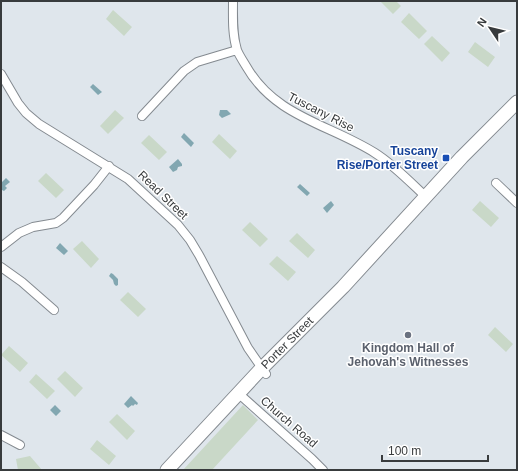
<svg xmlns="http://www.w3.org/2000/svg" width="518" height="471" viewBox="0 0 518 471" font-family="Arial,sans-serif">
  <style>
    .green { fill: #c9d8c8 }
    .water { fill: #82a7b1 }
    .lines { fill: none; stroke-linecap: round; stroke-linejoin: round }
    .minor-casing { stroke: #848a90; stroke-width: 10 }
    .primary-casing { stroke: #848a90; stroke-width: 15 }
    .minor { stroke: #fff; stroke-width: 8 }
    .primary { stroke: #fff; stroke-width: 13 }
    .transit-dot { fill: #1a4fb4; stroke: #fff; stroke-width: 1.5 }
    .worship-dot { fill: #6b7280; stroke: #fff; stroke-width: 1.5 }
    .labels { text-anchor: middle; stroke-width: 3; stroke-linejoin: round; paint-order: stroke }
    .street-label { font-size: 12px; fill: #383b3d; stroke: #fff }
    .transit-label { font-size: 12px; font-weight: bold; fill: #164399; stroke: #fff; text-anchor: end }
    .worship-label { font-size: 12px; font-weight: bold; fill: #5b616d; stroke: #fff }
  </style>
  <rect width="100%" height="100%" fill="#dfe6ec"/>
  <path class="green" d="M380 1H396L401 6 393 14Z
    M113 10 132 27 124 36 106 19Z
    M409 13 427 31 419 39 401 22Z
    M432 36 450 53 442 62 424 44Z
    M475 42 495 57 488 67 468 52Z
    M115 110 124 118 108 134 100 126Z
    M219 134 237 151 230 159 212 142Z
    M149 135 167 152 159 160 141 143Z
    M46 173 64 190 56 198 38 181Z
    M480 201 499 218 491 227 472 210Z
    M250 222 268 239 260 247 242 230Z
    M297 233 315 250 308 258 289 241Z
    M82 241 99 259 91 268 73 249Z
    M277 256 296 272 288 281 269 264Z
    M128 292 146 309 138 317 120 300Z
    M495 327 513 344 506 352 488 335Z
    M9 346 28 363 20 372 1 355Z
    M65 371 83 388 75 397 57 379Z
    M36 374 55 391 47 399 29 382Z
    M243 405 258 420 212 470H183Z
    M117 414 135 431 127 440 109 422Z
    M97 440 116 456 109 465 90 449Z
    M30 456 42 470H18L16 459Z"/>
  <path class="water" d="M93 84 102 92 98 95 90 87Z
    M220 110H227L231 114 222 118 219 115Z
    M184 133 194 143 191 147 181 137Z
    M178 159 182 164V166L178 167 177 170 173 172 169 167Z
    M6 178 10 182 5 186 7 188 4 191 2 190 1 191V183Z
    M300 184 310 193 307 196 297 187Z
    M331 201 334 205 327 213 323 208Z
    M60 243 68 251 64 255 56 248Z
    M111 273 113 274 118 279V285L116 286 114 284 113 280 109 276Z
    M131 396 138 403 137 405 135 404 133 406 132 405 128 408 124 404Z
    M55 405 61 411 56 416 50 410Z"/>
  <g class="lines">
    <defs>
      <path id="minor" d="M233 1C233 17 232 34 237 50 239 55 243 61 246 66 275 117 329 124 375 153 394 165 410 182 426 197
        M1 74 18 103 26 113 39 124 128 179 178 225 190 240 199 255 248 348 266 374
        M142 116 184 71 197 62 237 50
        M496 183 517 203
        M1 247 19 233 33 227 56 223 63 218 94 185 109 166
        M1 267 22 282 54 310
        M238 393 312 459 323 470
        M1 435 20 445"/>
      <g id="primary">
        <path id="s1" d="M167 470 261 369 343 287 462 157 517 102"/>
      </g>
    </defs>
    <use href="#minor" class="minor-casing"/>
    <use href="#primary" class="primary-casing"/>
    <use href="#minor" class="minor"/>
    <use href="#primary" class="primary"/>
  </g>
  <rect class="transit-dot" x="442" y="154" width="8" height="8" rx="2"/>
  <circle class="worship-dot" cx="408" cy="335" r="4"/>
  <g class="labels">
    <g class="street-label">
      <text transform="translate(321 112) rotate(27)" y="4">Tuscany Rise</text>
      <text transform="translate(163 195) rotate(44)" y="4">Read Street</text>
      <text dy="4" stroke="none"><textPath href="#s1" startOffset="175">Porter Street</textPath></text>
      <text transform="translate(289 422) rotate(41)" y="4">Church Road</text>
    </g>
    <g class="transit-label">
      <text x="438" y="155">Tuscany<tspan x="438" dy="14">Rise/Porter Street</tspan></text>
    </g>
    <g class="worship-label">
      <text x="408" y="352">Kingdom Hall of<tspan x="408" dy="14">Jehovah's Witnesses</tspan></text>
    </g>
  </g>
  <rect width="518" height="471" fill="none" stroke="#383b3d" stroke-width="4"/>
  <g transform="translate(490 28) rotate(305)" stroke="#ffffff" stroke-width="3" paint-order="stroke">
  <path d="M0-3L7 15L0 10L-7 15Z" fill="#383b3d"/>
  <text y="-6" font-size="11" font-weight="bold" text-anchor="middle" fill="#383b3d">N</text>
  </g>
  <path d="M382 455v6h106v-6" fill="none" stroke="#383b3d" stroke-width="2"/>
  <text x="388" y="455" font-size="12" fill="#383b3d" stroke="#ffffff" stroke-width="3" paint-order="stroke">100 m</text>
</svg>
